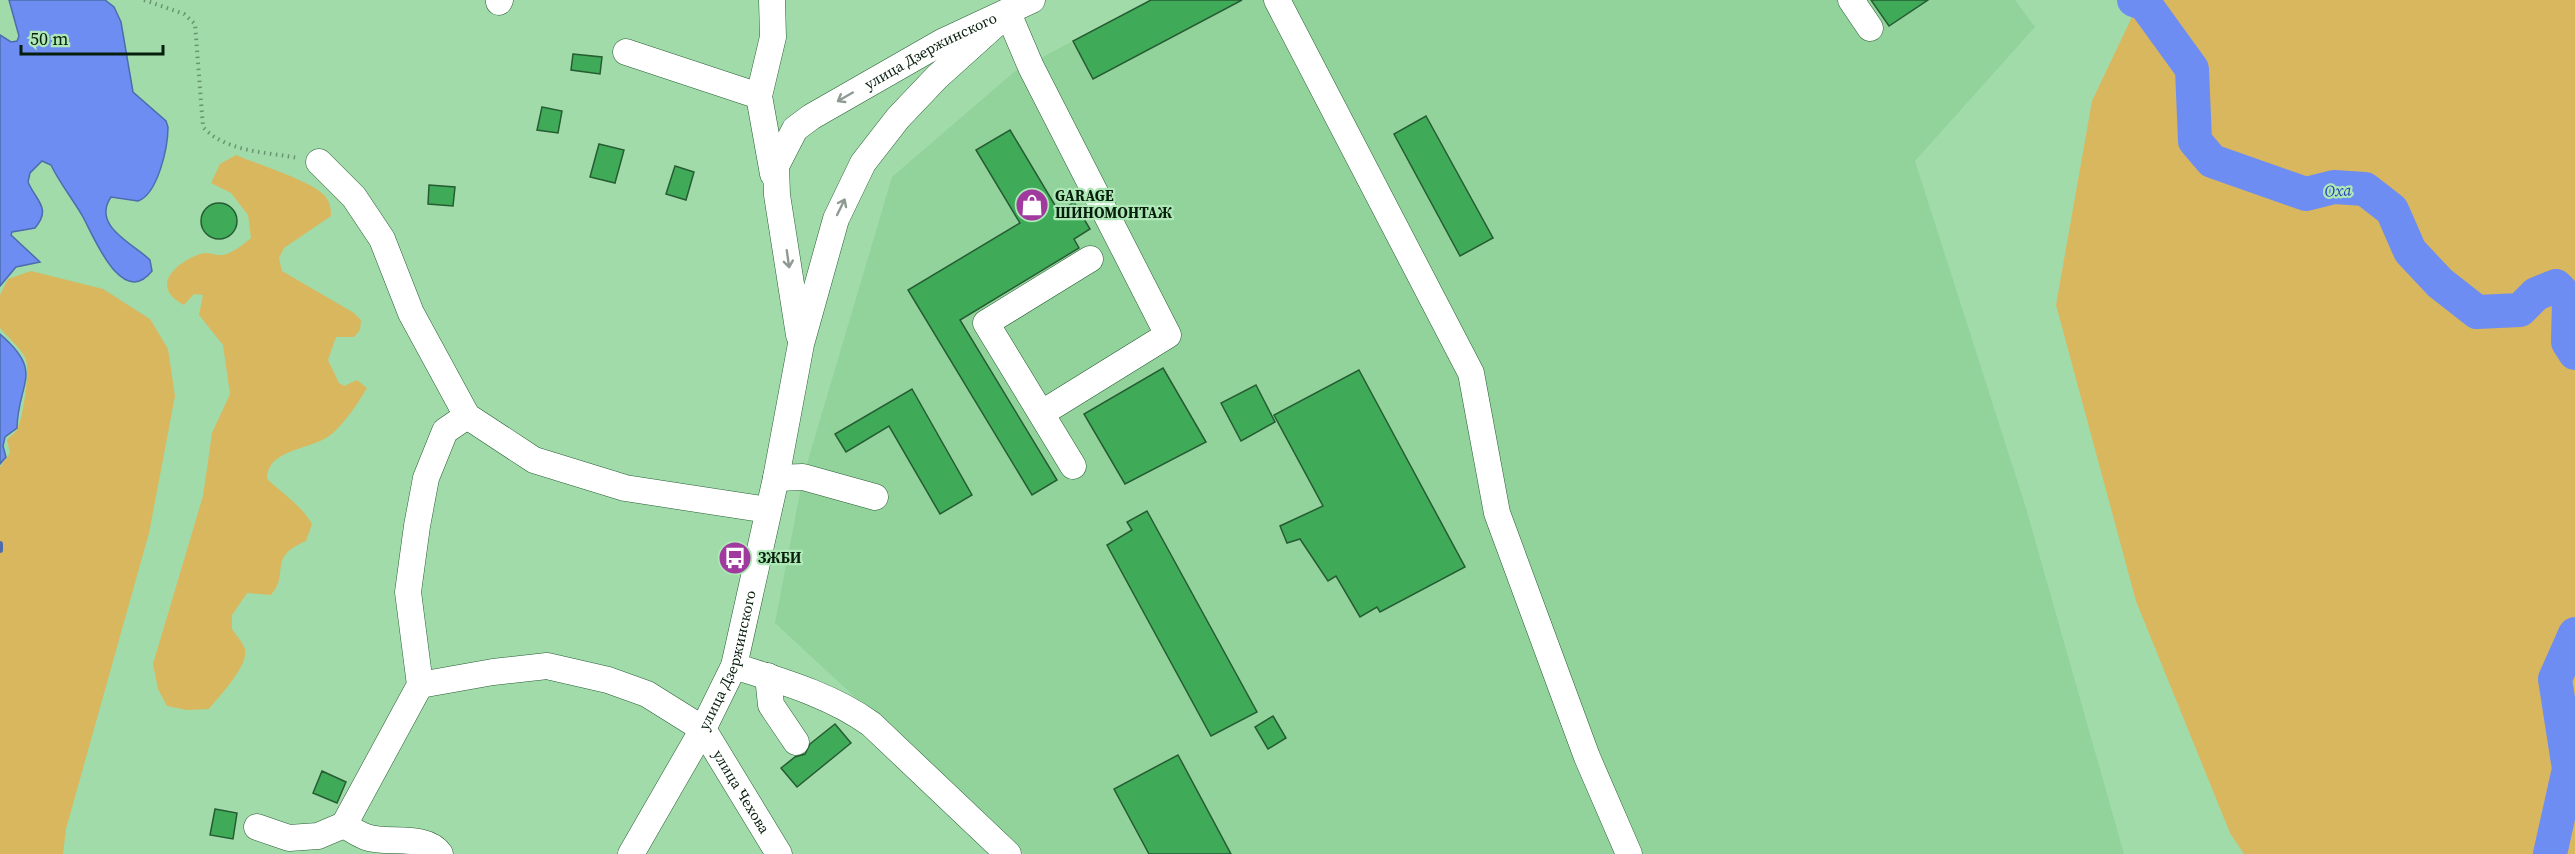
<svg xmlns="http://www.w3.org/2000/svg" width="2575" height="854" viewBox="0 0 2575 854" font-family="'Source Serif 4',serif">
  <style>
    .built { fill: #92d29b }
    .green { fill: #d9b75f }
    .water { fill: #6d8df2; stroke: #4e6cad; stroke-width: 1.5 }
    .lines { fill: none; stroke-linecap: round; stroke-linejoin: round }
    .stream { stroke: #4e6cad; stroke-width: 6 }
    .river { stroke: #6d8df2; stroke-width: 34 }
    .building { fill: #3fab59; stroke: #265c32; stroke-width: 1.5 }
    .minor-casing { stroke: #275e33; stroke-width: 27 }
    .path { stroke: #699670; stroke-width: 4; stroke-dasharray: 1.5 4.5; stroke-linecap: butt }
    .minor { stroke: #fff; stroke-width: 26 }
    .oneway { stroke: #8f9a92 }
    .labels { text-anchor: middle; stroke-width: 4.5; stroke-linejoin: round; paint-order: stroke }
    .street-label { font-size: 15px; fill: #071e0c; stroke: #aee8b6 }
    .poi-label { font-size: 15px; font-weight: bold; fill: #071e0c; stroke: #aee8b6; text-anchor: start }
    .water-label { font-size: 16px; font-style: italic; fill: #293fb3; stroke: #aee8b6 }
  </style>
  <rect width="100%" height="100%" fill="#a1dbaa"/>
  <path class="built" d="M1151 0H2015L2035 27 1915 161 2026 508 2124 854H1024L775 623 803 477 892 177 1014 72Z"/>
  <path class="green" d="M2140 0H2575V854H2244L2230 833 2136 601 2056 305 2092 101Z
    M236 155C257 164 308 180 323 194 330 201 331 207 331 216L284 248 279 258 282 271 354 313 361 320 360 330 354 337H336L328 360 339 383 344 386 357 380 367 388C358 403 346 421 333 433 313 451 268 447 267 479 282 493 302 506 312 524L306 541C266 558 291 572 271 595L247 593 232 615V629C236 635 243 643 245 649 249 666 219 696 209 709L187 710 167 706 158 689 153 664 203 496 212 433 230 394 223 345 199 315 203 295 194 294 184 305C149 287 175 263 200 254 207 251 215 256 223 255 233 253 244 244 251 238L248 215 231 193 211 183 220 164Z
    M31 271 103 289 150 319 168 349 175 396 149 533 66 829 63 854H0V467L10 453 7 440C10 436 15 433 17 430 23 417 31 369 25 357 19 347 8 337 0 328V295L8 279Z"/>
  <path class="water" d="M9 0H105L114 7 121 22 133 92 166 121 168 127C168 147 158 194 138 201L111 197C91 226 134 244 150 260L152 271C122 309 94 237 83 217 73 199 60 184 51 165L42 161 30 173 28 182C36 201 52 208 35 228L12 232 11 235 40 262 16 267 0 286V35L11 42 17 41 19 36Z
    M0 334C45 373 18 381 17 428L5 437 3 446 6 457 0 464Z"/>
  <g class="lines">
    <path class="stream" d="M0 544V550"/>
    <path class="river" d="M2134 0 2145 4 2192 69 2195 141 2212 161 2306 194 2334 187 2365 189 2392 210 2410 251 2440 283 2477 312 2520 310 2536 294 2556 286 2569 299 2568 342 2575 353
      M2550 854 2569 769 2555 679 2575 634"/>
  </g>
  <path class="building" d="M1151 0H1242L1093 79 1073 41Z
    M1871 0H1928L1889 26Z
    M573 54 602 57 600 74 571 70Z
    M542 107 562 111 558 133 537 130Z
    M1426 116 1493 238 1460 256 1394 134Z
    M1010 130 1059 212 1074 202 1090 229 1074 239 1079 248 960 320 1057 480 1032 495 908 290 1020 223 976 150Z
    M599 144 624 150 615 183 590 177Z
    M675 166 694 172 686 200 666 194Z
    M429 185 455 187 453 206 428 204Z
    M201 221a18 18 0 1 1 36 0a18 18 0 1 1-36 0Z
    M1163 368 1206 442 1125 484 1084 414Z
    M1359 370 1465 567 1380 612 1377 607 1360 617 1336 576 1328 581 1300 539 1287 543 1280 526 1323 506 1274 415Z
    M1256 385 1275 422 1241 441 1221 403Z
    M912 389 972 495 940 514 889 426 846 452 835 434Z
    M1147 511 1257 712 1211 736 1107 545 1132 530 1127 522Z
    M1273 716 1286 738 1268 749 1255 727Z
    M835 724 851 743 797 787 781 768 795 757 805 754 810 744Z
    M1178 755 1231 854H1149L1114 789Z
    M322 771 346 782 337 803 313 793Z
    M215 809 237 813 233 839 210 835Z"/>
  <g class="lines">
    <defs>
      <g id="minor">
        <path d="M772 0 773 37 759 96 773 174"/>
        <path d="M1277 0 1471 373 1497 513 1587 757 1629 854"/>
        <path d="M1851 0 1870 28"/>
        <path d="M499 2 500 0"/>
        <path d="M1008 13 1031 67 1168 335 1042 413"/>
        <path d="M626 52 759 96"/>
        <path d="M319 162 354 197 382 239 411 313 467 416 534 460 625 488 768 510"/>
        <path id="s1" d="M799 335 777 195 776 166 795 129 811 117 942 42 1032 0"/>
        <path d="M1073 466 986 323 1090 259"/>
        <path d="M776 478 803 477 875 497"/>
        <path d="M734 666C781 681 831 695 871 724L1008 854"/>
        <path d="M768 676 771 705 796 742"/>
        <path id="s2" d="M420 685 493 672 547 666 608 680 647 694 703 729 779 854"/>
        <path d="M344 825C351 829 358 834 366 837 387 845 426 833 440 854"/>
        <path d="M257 827 289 838 318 836 344 825 420 685 408 592 417 526 426 478 445 431 467 416"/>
        <path id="s3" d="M631 854 703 729 734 666 776 478 801 344 836 219 863 163 898 118 937 77 1008 13"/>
      </g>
    </defs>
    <use href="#minor" class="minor-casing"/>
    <path class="path" d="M144 0 184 14 195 24 203 127C225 152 267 152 298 158"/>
    <use href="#minor" class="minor"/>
  </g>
  <defs><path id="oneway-shaft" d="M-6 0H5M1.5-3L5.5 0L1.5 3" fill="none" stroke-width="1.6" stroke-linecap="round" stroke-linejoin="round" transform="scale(1.5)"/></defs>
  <g class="oneway">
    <use href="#oneway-shaft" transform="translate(845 97) rotate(150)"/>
    <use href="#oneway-shaft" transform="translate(841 207) rotate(-64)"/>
    <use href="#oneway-shaft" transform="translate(788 259) rotate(82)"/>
  </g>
  <defs>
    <symbol id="shop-disc" viewBox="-11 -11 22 22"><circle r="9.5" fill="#a03a9e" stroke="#aee8b6"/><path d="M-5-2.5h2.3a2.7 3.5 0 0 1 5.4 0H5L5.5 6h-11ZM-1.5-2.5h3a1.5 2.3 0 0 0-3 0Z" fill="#fff"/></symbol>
    <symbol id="bus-disc" viewBox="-11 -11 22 22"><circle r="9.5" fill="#a03a9e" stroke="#aee8b6"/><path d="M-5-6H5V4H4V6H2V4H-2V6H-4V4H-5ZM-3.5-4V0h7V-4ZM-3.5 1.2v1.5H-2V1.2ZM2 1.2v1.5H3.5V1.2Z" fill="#fff"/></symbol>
  </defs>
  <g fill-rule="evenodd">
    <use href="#shop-disc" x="1013" y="186" width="38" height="38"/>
    <use href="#bus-disc" x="716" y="539" width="38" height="38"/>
  </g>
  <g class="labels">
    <g class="street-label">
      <text dy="5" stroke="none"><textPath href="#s1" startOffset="369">улица Дзержинского</textPath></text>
      <text dy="5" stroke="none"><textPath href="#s3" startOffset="218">улица Дзержинского</textPath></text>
      <text dy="5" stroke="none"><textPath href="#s2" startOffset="372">улица Чехова</textPath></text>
    </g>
    <g class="poi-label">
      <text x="1055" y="201">GARAGE<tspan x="1055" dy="17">ШИНОМОНТАЖ</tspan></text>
      <text x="758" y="563">ЗЖБИ</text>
    </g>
    <g class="water-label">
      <text transform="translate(2338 190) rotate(-3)" y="6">Оха</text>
    </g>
  </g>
  <path d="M21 45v9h142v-9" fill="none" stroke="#071e0c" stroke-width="3"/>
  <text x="30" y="45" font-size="18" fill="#071e0c" stroke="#aee8b6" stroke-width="4.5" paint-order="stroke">50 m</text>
</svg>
